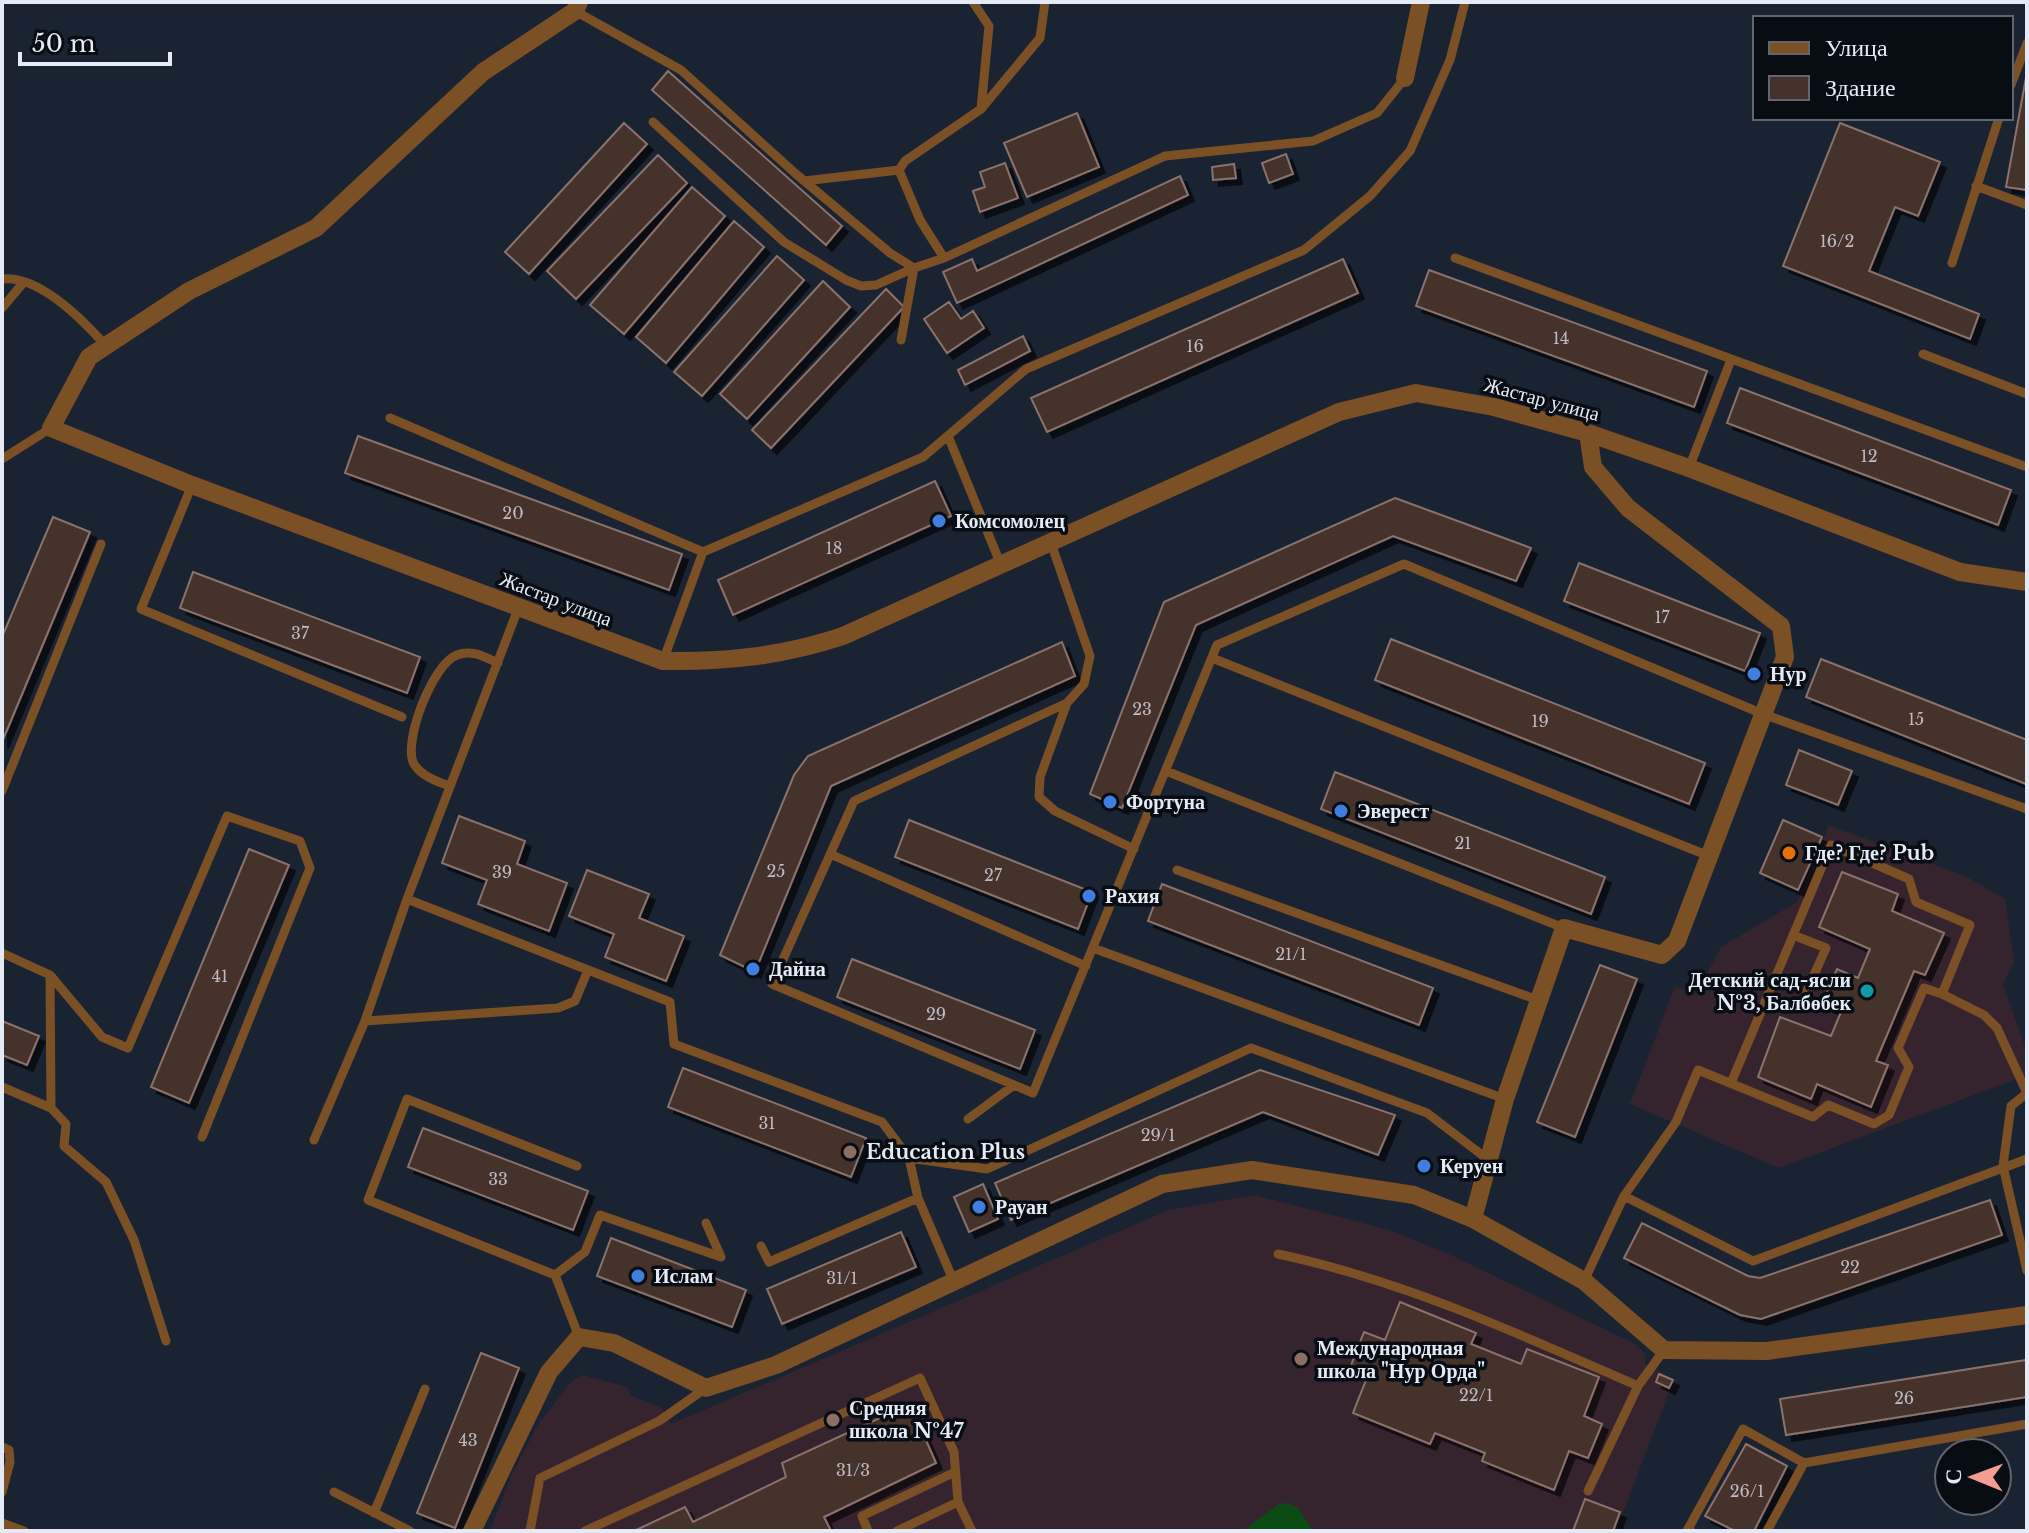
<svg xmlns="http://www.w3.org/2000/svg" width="2029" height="1533" viewBox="0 0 2029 1533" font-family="'Libre Baskerville',serif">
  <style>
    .education { fill: #35242e }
    .green { fill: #0b4b14 }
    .building { fill: #45302c; stroke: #8b726d; stroke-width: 2; filter: url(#shadow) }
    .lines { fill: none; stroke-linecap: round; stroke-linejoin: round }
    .lane { stroke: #7b5024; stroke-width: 9 }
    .street { stroke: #7b5024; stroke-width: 18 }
    .shop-dot { fill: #3f7fe0; stroke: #080c13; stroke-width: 3 }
    .food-dot { fill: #e8710a; stroke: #080c13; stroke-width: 3 }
    .culture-dot { fill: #0f9aa8; stroke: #080c13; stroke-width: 3 }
    .education-dot { fill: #8d6e63; stroke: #080c13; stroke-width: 3 }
    .labels { text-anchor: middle; stroke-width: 7; stroke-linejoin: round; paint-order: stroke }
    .number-label { font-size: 16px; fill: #bdbcc4 }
    .street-label { font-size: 20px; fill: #e5ebf6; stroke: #080c13 }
    .poi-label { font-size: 20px; font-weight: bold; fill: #e5ebf6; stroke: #080c13; text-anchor: start }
  </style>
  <defs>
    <filter id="shadow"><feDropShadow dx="6" dy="6" stdDeviation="0" flood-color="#0009"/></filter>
  </defs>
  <rect width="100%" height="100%" fill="#1a2332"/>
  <path class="education" d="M1829 825 1967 877 2005 899 2014 962 2003 984 2027 1053V1075L1779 1168 1630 1104 1675 986 1696 994 1721 947 1797 902Z
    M1254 1195 1390 1230 1455 1257 1635 1344 1645 1354V1364L1674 1379 1616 1531H490L511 1476 537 1426 570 1383 582 1375 628 1387 630 1395 662 1408 671 1424 1169 1210Z"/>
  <path class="green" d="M1288 1503 1298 1508 1313 1531H1243L1279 1504Z"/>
  <path class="building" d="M668 71 842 226 826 245 652 90Z
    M2027 72V190L2006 187Z
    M1077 113 1099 167 1027 197 1004 143Z
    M624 123 647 144 529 274 505 252Z
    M1840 123 1940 162 1918 216 1895 207 1869 271 1979 314 1970 339 1783 266Z
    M1286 154 1293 174 1269 183 1262 163Z
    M658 155 687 183 576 299 547 271Z
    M1005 163 1018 198 980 212 973 191 985 187 980 172Z
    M1234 164 1236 178 1213 180 1212 167Z
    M1180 176 1188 195 957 303 943 272 972 259 977 271Z
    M692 187 725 216 624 334 590 305Z
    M734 221 764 247 666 363 636 337Z
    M777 256 804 280 702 396 674 372Z
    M1343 259 1358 293 1047 432 1031 398Z
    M1429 270 1707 371 1694 407 1416 306Z
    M823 281 850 307 747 419 720 394Z
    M886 289 904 307 771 448 752 430Z
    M949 302 961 319 973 311 984 328 947 353 924 319Z
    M1023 336 1030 351 965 385 958 370Z
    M1740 388 2011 490 1998 525 1727 423Z
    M358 436 682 554 669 590 345 473Z
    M935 481 951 516 733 615 718 580Z
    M1395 498 1531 548 1516 581 1393 536 1196 625 1122 808 1090 794 1164 602Z
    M53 517 90 532 2 742V637Z
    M1579 563 1760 633 1745 671 1564 601Z
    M193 572 420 657 407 693 180 608Z
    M1391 639 1705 763 1689 804 1375 680Z
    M1062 642 1075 676 831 786 755 972 720 955 794 775 808 756Z
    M1821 659 2027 740 2026 784 1806 697Z
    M1799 750 1852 771 1838 805 1786 785Z
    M1335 772 1605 877 1591 914 1321 809Z
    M459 816 525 841 517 864 567 883 549 931 478 904 487 880 442 863Z
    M909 820 1092 892 1078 929 895 857Z
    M1783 820 1822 837 1798 890 1760 873Z
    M249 849 289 865 189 1103 151 1087Z
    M587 870 649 894 639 918 684 936 666 981 605 957 614 934 569 916Z
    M1842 872 1898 894 1892 911 1944 933 1925 975 1914 971 1876 1061 1888 1065 1871 1107 1817 1084 1811 1099 1758 1077 1780 1017 1831 1036 1841 1012 1822 1004 1837 969 1858 978 1870 949 1819 927Z
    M1162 884 1433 988 1419 1025 1148 921Z
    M852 959 1035 1030 1020 1069 837 997Z
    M1600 965 1637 979 1575 1137 1537 1122Z
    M2 1021 39 1036 27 1065 2 1055Z
    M683 1068 866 1138 851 1177 668 1107Z
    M1260 1070 1395 1115 1378 1155 1263 1112 1011 1220 995 1183Z
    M423 1128 588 1191 573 1230 408 1167Z
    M983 1184 998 1219 969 1232 954 1197Z
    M1990 1200 2002 1235 1761 1319 1740 1315 1624 1258 1642 1223 1748 1276 1760 1278Z
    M901 1232 916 1267 782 1324 767 1289Z
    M611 1238 746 1290 732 1327 597 1276Z
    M1400 1302 1476 1333 1471 1344 1521 1364 1527 1349 1599 1377 1584 1416 1602 1424 1588 1458 1569 1451 1554 1490 1482 1461 1485 1453 1435 1433 1430 1444 1353 1413 1368 1375 1350 1368 1364 1332 1385 1340Z
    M481 1353 519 1368 455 1528 417 1513Z
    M2026 1360 2027 1397 1786 1435 1780 1399Z
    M1659 1374 1673 1380 1669 1388 1656 1382Z
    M910 1404 936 1463 824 1517 831 1531H634L685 1507 693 1522 786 1477 782 1463Z
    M1746 1444 1787 1466 1754 1531H1735L1705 1516Z
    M1585 1499 1620 1512 1613 1531H1573Z"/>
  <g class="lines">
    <path class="lane" d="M973 2 989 26 981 109
      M575 11 681 70 796 174 890 253 914 268 944 258 1165 156 1313 141 1377 113 1405 78
      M2011 85 2027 43
      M653 122 784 242 846 280 861 286 876 285 914 268 901 340
      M804 181 899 170
      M1976 186 2027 205
      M944 258 920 220 899 170 905 161 981 109 1040 38 1045 2
      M1455 258 2027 467
      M1952 263 1999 118
      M2 279C39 275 83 320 106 346
      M2 308 23 283
      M1923 354 2027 394
      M390 418 703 552 923 457 1026 369 1304 250 1370 196 1410 151 1450 60 1465 2
      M948 436 1001 565
      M2 459 51 428
      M1689 468 1731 360
      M192 485 141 609 402 717
      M1051 543 1090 656 1084 684 1067 703 1040 777 1039 797 1055 811 1134 849
      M1212 658 1709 856
      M663 661 703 552
      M1067 703 854 801 772 984 1033 1093 1217 645 1404 564 1763 714 2027 809
      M1166 771 1564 928
      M450 786C438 782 421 776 414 764 402 743 433 663 457 655 471 649 485 657 498 663
      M2 791 101 544
      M830 854 1086 966
      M1177 870 1538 1000
      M407 899 670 1002 674 1044 882 1122 909 1158 918 1198 954 1282
      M1093 948 1505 1099
      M2 953 50 975 51 1108
      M50 975 102 1037 128 1048 227 816 300 841 310 868 202 1137
      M1942 994 1984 1015 1997 1028 2027 1093 2011 1106 2003 1166 2027 1271
      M1768 995 1799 1009 1826 948 1793 935
      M365 1021 558 1008 575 1001 588 970
      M2 1087 51 1108 66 1124 64 1146 106 1182 134 1240 166 1341
      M968 1119 1014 1085
      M314 1140 365 1021 407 899 518 609
      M909 1158 987 1169 1251 1048 1427 1113 1486 1158
      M577 1166 407 1099 368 1200 555 1275 579 1337
      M1624 1196 1753 1261 2027 1159
      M706 1223 721 1257
      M761 1246 769 1262 918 1198
      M1278 1254C1405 1281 1519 1334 1638 1386
      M555 1275 585 1252 600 1215 721 1257
      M1584 1281 1624 1196 1676 1122 1698 1070 1813 1117 1828 1105 1874 1124 1889 1115 1909 1067 1898 1048 1924 988 1942 994 1970 925 1916 902 1909 879 1831 845 1731 1083
      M2 1447 9 1450 10 1462 2 1492
      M1588 1491 1638 1386 1664 1350
      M334 1492 410 1531
      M374 1513 425 1389
      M2 1523 24 1531
      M530 1531 540 1478 659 1421 706 1388
      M585 1531 920 1378 954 1452 958 1502 972 1531
      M868 1531 862 1516 953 1473
      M897 1531 958 1502
      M1691 1531 1688 1529 1743 1429 1804 1463 2027 1424
      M1767 1531 1804 1463"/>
    <path class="street" d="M579 2 575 11 483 72 316 228 189 291 89 357 51 428 192 485 663 661C726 662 783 656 843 636L1339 412 1416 393 1494 407 1588 433 1689 468 1960 572 2027 582
      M1405 78 1421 2
      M1473 1219 1505 1099 1564 928 1662 955 1677 941 1785 657 1781 626 1628 508 1593 467 1588 433
      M472 1531 549 1372 579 1337 614 1343 706 1388 776 1365 1162 1184 1252 1170 1414 1195 1473 1219 1584 1281 1664 1350 1767 1351 2027 1315"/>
  </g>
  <g class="shop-dot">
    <circle cx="939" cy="521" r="8"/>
    <circle cx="1754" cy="674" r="8"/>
    <circle cx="1110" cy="802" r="8"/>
    <circle cx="1341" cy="811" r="8"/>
    <circle cx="1089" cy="896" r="8"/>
    <circle cx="753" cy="969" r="8"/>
    <circle cx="1424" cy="1166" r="8"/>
    <circle cx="979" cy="1207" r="8"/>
    <circle cx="638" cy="1276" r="8"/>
  </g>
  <circle class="food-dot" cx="1789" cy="853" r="8"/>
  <circle class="culture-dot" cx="1867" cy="991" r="8"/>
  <g class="education-dot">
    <circle cx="850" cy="1152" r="8"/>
    <circle cx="1301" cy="1359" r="8"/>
    <circle cx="833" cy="1420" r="8"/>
  </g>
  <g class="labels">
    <g class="number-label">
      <text x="1837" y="247">16/2</text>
      <text x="1561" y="344">14</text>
      <text x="1195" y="352">16</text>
      <text x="1869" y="462">12</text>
      <text x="513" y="519">20</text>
      <text x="834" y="554">18</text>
      <text x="1662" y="623">17</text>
      <text x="300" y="639">37</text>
      <text x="1142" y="715">23</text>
      <text x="1916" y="725">15</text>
      <text x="1540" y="727">19</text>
      <text x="1463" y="849">21</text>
      <text x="776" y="877">25</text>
      <text x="502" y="878">39</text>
      <text x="993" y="881">27</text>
      <text x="1291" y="960">21/1</text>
      <text x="220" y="982">41</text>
      <text x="936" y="1020">29</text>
      <text x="767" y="1129">31</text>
      <text x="1158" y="1141">29/1</text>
      <text x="498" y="1185">33</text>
      <text x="1850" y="1273">22</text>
      <text x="842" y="1284">31/1</text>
      <text x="1476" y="1401">22/1</text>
      <text x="1904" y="1404">26</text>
      <text x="468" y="1446">43</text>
      <text x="853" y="1476">31/3</text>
      <text x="1747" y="1497">26/1</text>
    </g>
    <g class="street-label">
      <text transform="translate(1542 399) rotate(15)" y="7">Жастар улица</text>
      <text transform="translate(556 599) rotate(21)" y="7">Жастар улица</text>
    </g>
    <g class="poi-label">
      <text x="955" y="528">Комсомолец</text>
      <text x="1770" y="681">Нур</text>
      <text x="1126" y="809">Фортуна</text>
      <text x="1357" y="818">Эверест</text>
      <text x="1805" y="860">Где? Где? Pub</text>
      <text x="1105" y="903">Рахия</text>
      <text x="769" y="976">Дайна</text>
      <text x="1851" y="987" text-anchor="end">Детский сад-ясли<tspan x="1851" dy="23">№3, Балбөбек</tspan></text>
      <text x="866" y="1159">Education Plus</text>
      <text x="1440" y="1173">Керуен</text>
      <text x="995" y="1214">Рауан</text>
      <text x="654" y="1283">Ислам</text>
      <text x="1317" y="1355">Международная<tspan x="1317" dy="23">школа "Нур Орда"</tspan></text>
      <text x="849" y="1415">Средняя<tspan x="849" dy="23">школа №47</tspan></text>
    </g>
  </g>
  <rect width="2029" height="1533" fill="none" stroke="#e5ebf6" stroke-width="8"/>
  <rect x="1753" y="16" width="260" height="104" fill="#080c13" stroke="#60656e" stroke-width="2"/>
  <rect x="1769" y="42" width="40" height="12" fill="#7b5024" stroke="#60656e" stroke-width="2"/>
  <text x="1825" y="56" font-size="24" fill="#e5ebf6">Улица</text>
  <rect x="1769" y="76" width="40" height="24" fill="#45302c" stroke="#60656e" stroke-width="2"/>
  <text x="1825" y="96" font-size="24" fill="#e5ebf6">Здание</text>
  <g transform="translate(1973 1477) rotate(271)"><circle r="38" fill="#080c13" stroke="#60656e" stroke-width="2"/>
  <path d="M0-6L14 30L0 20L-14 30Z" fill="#f59c93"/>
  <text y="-12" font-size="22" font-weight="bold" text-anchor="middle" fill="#e5ebf6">С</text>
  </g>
  <path d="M20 52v12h150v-12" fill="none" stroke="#e5ebf6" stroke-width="4"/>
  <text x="32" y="52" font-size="24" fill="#e5ebf6" stroke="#080c13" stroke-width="6" paint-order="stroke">50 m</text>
</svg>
